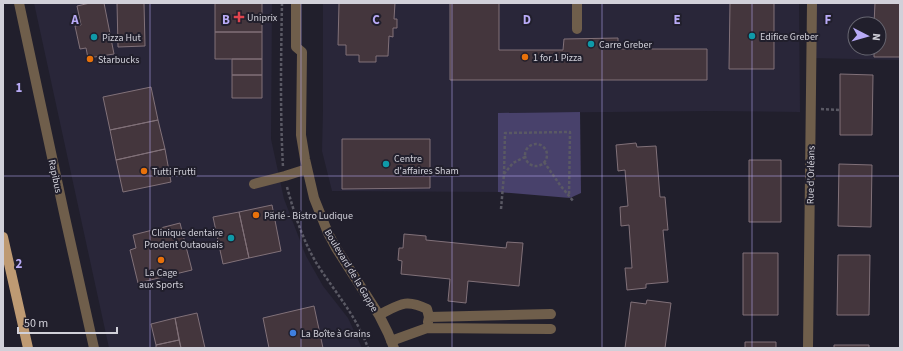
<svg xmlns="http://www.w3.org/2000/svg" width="903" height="351" viewBox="0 0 903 351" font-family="'Source Sans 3',sans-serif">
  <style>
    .built { fill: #292639; fill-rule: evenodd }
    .green { fill: #48416b }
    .building { fill: #44363d; stroke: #817179 }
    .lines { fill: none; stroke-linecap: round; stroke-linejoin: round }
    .path { stroke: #5a5964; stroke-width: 2.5; stroke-dasharray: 3 2; stroke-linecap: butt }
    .minor { stroke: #6f5e4b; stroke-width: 10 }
    .major { stroke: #be9a73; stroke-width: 10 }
    .grid { fill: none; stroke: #b9abf7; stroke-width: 1; stroke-opacity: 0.55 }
    .health-dot { fill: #e0444e; stroke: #211f2c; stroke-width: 1.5 }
    .culture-dot { fill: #0f9aa8; stroke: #211f2c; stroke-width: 1.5 }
    .food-dot { fill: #e8710a; stroke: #211f2c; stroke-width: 1.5 }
    .shop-dot { fill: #3f7fe0; stroke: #211f2c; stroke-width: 1.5 }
    .labels { text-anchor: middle; stroke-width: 4; stroke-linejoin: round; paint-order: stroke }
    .poi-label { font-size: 10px; fill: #d1d0d9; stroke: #211f2c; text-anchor: start }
    .street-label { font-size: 10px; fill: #d1d0d9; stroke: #211f2c }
    .grid-label { font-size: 13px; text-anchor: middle; font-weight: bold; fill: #b9abf7; stroke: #211f2c; stroke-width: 4; stroke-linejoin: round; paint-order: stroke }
  </style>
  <rect width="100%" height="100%" fill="#211f2c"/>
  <path class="built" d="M34 3H272L271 139 284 199 306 256 323 286 348 318 362 348H109Z
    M323 3H799L800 112 710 111 498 113V192L332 191 322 151 323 110Z
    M812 3H900V60L811 58ZM855 24H879V48H855Z"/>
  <path class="green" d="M580 112 581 193 570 198 498 192V113Z"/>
  <path class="building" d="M90 3H104L114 54 88 58 86 48 80 49 75 26 81 25 77 6Z
    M117 3H144L145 46 118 47Z
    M215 3H262V32H215Z
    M339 3H395L394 19H397V28H393V37L389 36 388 56H376V62H359V55H346V45H338Z
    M450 3H499V50H563L564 39 618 38V49H707V80H450Z
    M730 3H774V69H729Z
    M875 3H900V57H874V48H879V24H874Z
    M215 32H262V59H215Z
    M232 59H262V75H232Z
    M840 74 873 75 872 135H840Z
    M232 75H262V98H232Z
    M151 87 158 120 110 130 103 97Z
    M158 120 165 149 116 160 110 130Z
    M342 139H430V188L342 189Z
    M636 143 637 147 656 146 660 197H665L668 230H663L668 282 646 284V288L627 290 625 268H632L629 225 621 226 620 207 628 206 625 170 618 171 616 145Z
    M165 149 171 182 123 192 116 160Z
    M749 160H781V222H749Z
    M839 164 872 165 871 227 838 226Z
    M272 205 281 251 249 258 239 212Z
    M239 212 249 258 223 264 213 217Z
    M180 223 192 270 138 283 130 250 136 248 133 235Z
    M404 234 426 236V240L506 248 507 242 523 243 519 286 468 281 466 303 448 301 450 279 401 274 402 261 398 260 399 248H403Z
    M743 253H778V315H743Z
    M838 255H870L869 315H837Z
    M647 300 671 303 665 348H625L631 302 646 304Z
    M314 306 323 348H269L263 318Z
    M197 313 205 348H181L175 318Z
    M175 318 179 340 156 345 151 324Z
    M179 340 181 348H156V345Z
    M745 342H776V348H745Z
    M834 345H869V348H834Z"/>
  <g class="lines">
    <path class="path" d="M282 3C281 58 280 112 283 167
      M821 109 840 110
      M525 155a11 11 0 1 1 22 0a11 11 0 1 1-22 0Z
      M544 162 560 185 574 202
      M504 174 505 133 570 132 569 196
      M287 187C294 213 303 241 317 264 335 292 357 317 368 348
      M501 209 504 174 513 163 525 157"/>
    <path class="minor" d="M19 3 64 213 94 348
      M296 3V47L302 52 301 135 305 159 314 198 328 233 336 248 379 315 388 333 394 348
      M577 3V29
      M254 184 285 176 307 169
      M379 315C399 305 405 298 427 309L429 317 428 322
      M429 317 551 314
      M391 341 427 328 551 329
      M808 348 812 3"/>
    <path class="major" d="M3 237 28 348"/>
  </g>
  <path class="grid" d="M150 3V348M301 3V348M452 3V348M602 3V348M752 3V348M3 176H900"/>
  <path class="health-dot" d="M237 11h4v4h4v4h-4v4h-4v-4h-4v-4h4z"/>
  <g class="culture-dot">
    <circle cx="752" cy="36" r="4"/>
    <circle cx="94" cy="37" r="4"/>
    <circle cx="591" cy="44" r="4"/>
    <circle cx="386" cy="164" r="4"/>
    <circle cx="231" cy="238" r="4"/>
  </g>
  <g class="food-dot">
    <circle cx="525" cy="57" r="4"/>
    <circle cx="90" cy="59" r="4"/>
    <circle cx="144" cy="171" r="4"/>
    <circle cx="256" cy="215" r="4"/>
    <circle cx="161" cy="260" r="4"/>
  </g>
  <circle class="shop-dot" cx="293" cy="333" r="4"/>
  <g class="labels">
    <g class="poi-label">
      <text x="247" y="21">Uniprix</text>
      <text x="760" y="40">Edifice Greber</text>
      <text x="102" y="41">Pizza Hut</text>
      <text x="599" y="48">Carre Greber</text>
      <text x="533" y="61">1 for 1 Pizza</text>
      <text x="98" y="63">Starbucks</text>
      <text x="394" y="162">Centre<tspan x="394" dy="12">d'affaires Sham</tspan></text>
      <text x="152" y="175">Tutti Frutti</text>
      <text x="264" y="219">Pärlé - Bistro Ludique</text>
      <text x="223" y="236" text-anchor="end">Clinique dentaire<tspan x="223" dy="12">Prodent Outaouais</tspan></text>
      <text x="161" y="276" text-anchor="middle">La Cage<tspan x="161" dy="12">aux Sports</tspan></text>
      <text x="301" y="337">La Boîte à Grains</text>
    </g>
    <g class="street-label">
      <text transform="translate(810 175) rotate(-89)" y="4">Rue d'Orléans</text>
      <text transform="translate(56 176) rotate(78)" y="4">Rapibus</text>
      <text transform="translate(352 270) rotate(59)" y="4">Boulevard de la Gappe</text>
    </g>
  </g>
  <g class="grid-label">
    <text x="75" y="24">A</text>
    <text x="226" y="24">B</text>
    <text x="376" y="24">C</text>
    <text x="527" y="24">D</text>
    <text x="677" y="24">E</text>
    <text x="828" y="24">F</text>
    <text x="19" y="92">1</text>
    <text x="19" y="268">2</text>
  </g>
  <rect width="903" height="351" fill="none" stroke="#d1d0d9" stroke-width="8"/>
  <g transform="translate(867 36) rotate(96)"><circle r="19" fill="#211f2c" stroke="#676671"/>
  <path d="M0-3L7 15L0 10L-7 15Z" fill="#b9abf7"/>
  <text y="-6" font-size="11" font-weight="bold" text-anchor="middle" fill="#d1d0d9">N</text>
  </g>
  <path d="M18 327v6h99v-6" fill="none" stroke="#d1d0d9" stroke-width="2"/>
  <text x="24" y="327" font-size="12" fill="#d1d0d9" stroke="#211f2c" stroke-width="3" paint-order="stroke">50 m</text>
</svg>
